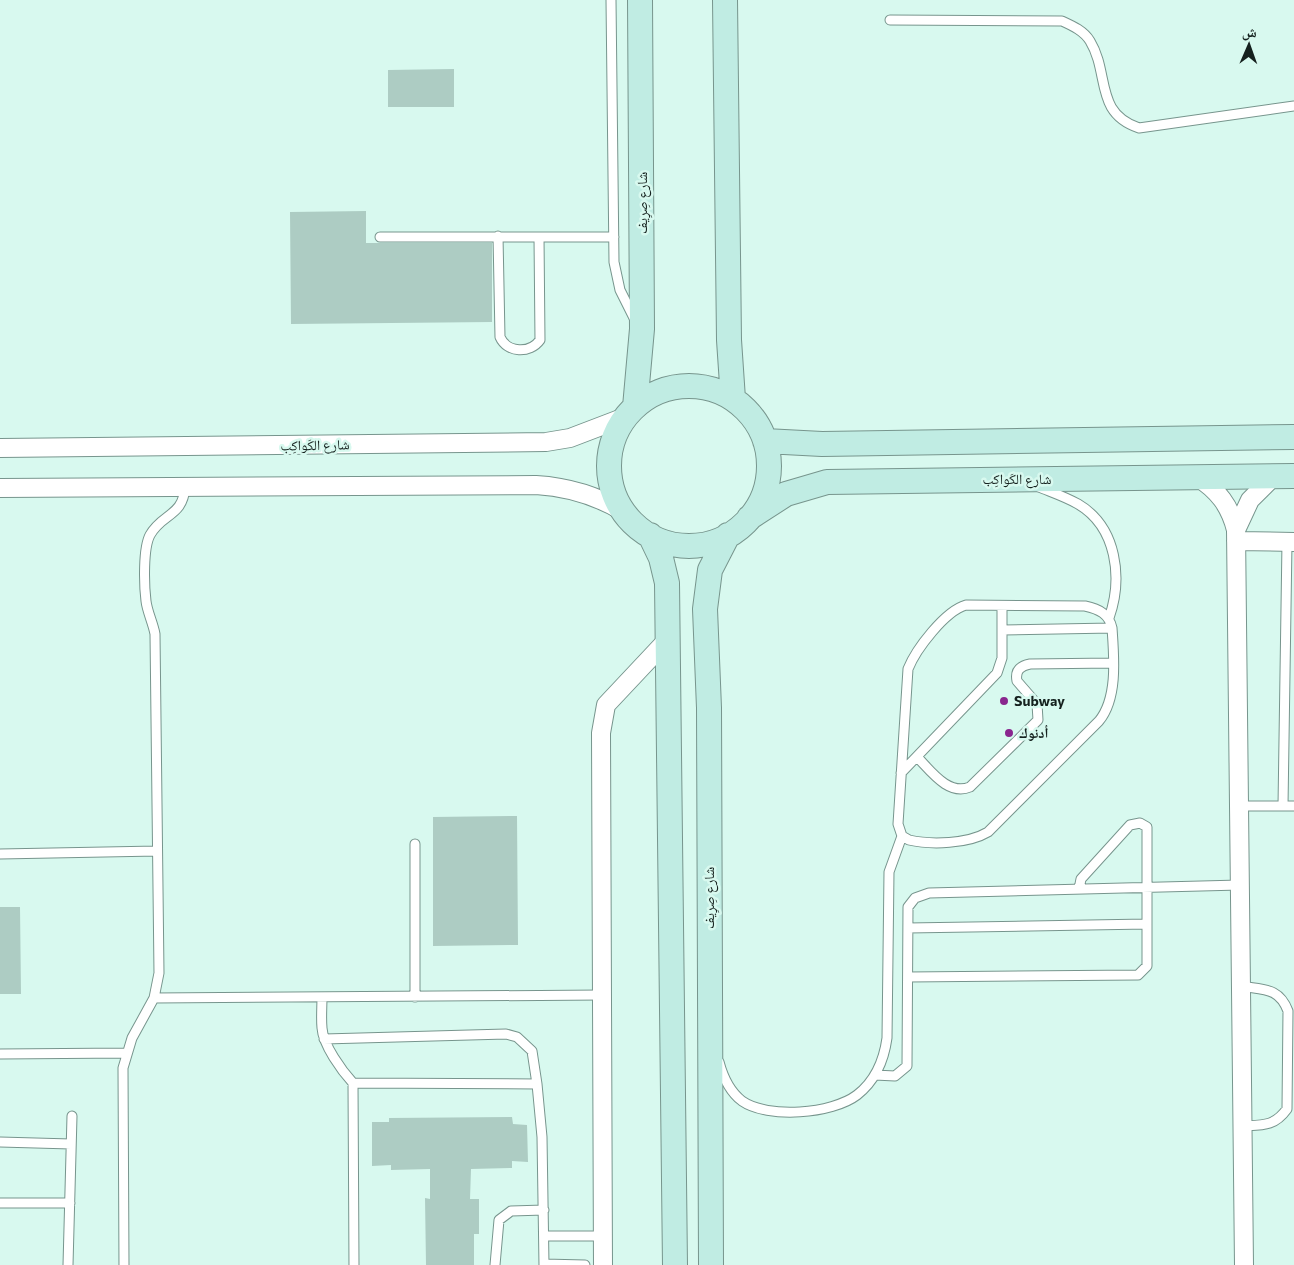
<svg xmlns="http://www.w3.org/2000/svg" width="1294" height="1265" viewBox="0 0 1294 1265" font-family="Commissioner,'Noto Naskh Arabic',sans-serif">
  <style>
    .building { fill: #adccc3 }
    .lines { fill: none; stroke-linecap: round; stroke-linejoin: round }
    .lane-casing { stroke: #77958d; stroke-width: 11 }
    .street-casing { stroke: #77958d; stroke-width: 20 }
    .secondary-casing { stroke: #77958d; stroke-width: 26 }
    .lane { stroke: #fff; stroke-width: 9 }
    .street { stroke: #fff; stroke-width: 18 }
    .secondary { stroke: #c0ece3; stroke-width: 24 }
    .poi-dot { fill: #89268e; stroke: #d8f9ef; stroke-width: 2 }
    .labels { text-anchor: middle; stroke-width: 5; stroke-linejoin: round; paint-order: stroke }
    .street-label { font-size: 14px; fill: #15211e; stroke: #d8f9ef }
    .poi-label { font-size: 14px; font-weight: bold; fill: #15211e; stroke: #d8f9ef; text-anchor: start }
  </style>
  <rect width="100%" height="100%" fill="#d8f9ef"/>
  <path class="building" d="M454 69V107H388V70Z
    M366 211V243H492V322L291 324 290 212Z
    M517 816 518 945 433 946V817Z
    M0 907H20L21 994H0Z
    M512 1117 513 1124 527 1125 528 1162 512 1161V1168L471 1169 470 1199H479V1234H474V1265H426L425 1198 430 1199V1169L391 1170V1165L372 1166V1122H389V1118Z"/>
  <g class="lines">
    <defs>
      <path id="lane" d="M611 0 614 262 620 290 635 320
        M890 20 1062 21C1073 26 1084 31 1090 41 1110 74 1094 113 1139 128L1294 106
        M498 236 500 337C507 353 530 354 540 340L539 237
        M380 237H614
        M1039 487C1051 492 1066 497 1078 504 1117 527 1123 578 1109 618
        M966 605 1085 606C1099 609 1109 614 1112 628 1114 657 1118 698 1099 721L988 832C968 844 931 845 909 840L902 836 898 824 908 669C916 649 945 611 966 605Z
        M1003 630 1112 628
        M917 757C931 771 948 796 970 787L1038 720 1037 704 1017 681C1015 671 1020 666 1030 664L1112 663
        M901 773 997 673 1002 658V606
        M1239 806H1294
        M1283 806 1287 542
        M0 854 157 851
        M908 928 1147 924
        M908 977 1138 975 1147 966V827L1140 823 1130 825 1081 879 1079 889
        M1241 986C1263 990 1279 987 1288 1011L1287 1109C1274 1127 1262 1125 1242 1126
        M322 997C322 1007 321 1018 322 1028 323 1045 342 1071 353 1083L354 1265
        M415 997V844
        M154 998 602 995
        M324 1039 506 1034 517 1037 532 1051 537 1084 542 1137 544 1265
        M0 1054 127 1053
        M719 1062C723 1077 729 1091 742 1101 768 1119 832 1114 857 1095 875 1081 884 1060 887 1038L889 872 902 836
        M875 1075 895 1076 907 1066 908 907 915 898 929 893 1240 885
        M353 1083 537 1084
        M0 1142 71 1144
        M0 1203H70
        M544 1236H603
        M544 1264 585 1265
        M68 1265 72 1116
        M124 1265 123 1068 132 1038 154 998 159 973 155 634C153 623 147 611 146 601 144 585 143 548 150 535 162 513 183 517 185 487
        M495 1265 499 1220 511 1211 544 1210"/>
      <path id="street" d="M0 448 546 442 570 438 625 417
        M1197 477C1218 490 1230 506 1236 530L1244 1265
        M0 488 536 485C569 487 596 495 624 512
        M1236 530 1250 500 1274 476
        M1236 541 1294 542
        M603 1265 601 733 606 705 668 639"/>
      <path id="secondary" d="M725 0 729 340 733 399
        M609 466a80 80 0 1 1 160 0a80 80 0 1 1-160 0Z
        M635 407 642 329 640 0
        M765 441 822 444 1294 437
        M749 518 786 494 827 482 1294 476
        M650 535 661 558 667 583 675 1265
        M711 1265 709 708 705 609 710 570 728 535"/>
    </defs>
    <use href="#lane" class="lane-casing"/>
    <use href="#street" class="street-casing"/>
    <use href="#secondary" class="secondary-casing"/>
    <use href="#lane" class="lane"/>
    <use href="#street" class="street"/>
    <use href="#secondary" class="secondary"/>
  </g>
  <g class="poi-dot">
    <circle cx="1004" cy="701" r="5"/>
    <circle cx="1009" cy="733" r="5"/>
  </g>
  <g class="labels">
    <g class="street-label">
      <text transform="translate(642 203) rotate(-90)" y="5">شارع صِرِيف</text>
      <text transform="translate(315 445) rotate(-1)" y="5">شارع الكَواكِب</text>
      <text x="1017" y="484">شارع الكَواكِب</text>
      <text transform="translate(709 898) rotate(-90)" y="5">شارع صِرِيف</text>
    </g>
    <g class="poi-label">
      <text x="1014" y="706">Subway</text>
      <text x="1019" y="738">أدنوك</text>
    </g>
  </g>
  <g transform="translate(1249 45) rotate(2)" stroke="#d8f9ef" stroke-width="4" paint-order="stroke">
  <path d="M0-4L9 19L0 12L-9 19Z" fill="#15211e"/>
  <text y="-8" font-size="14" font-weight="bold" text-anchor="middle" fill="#15211e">ش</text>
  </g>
</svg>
